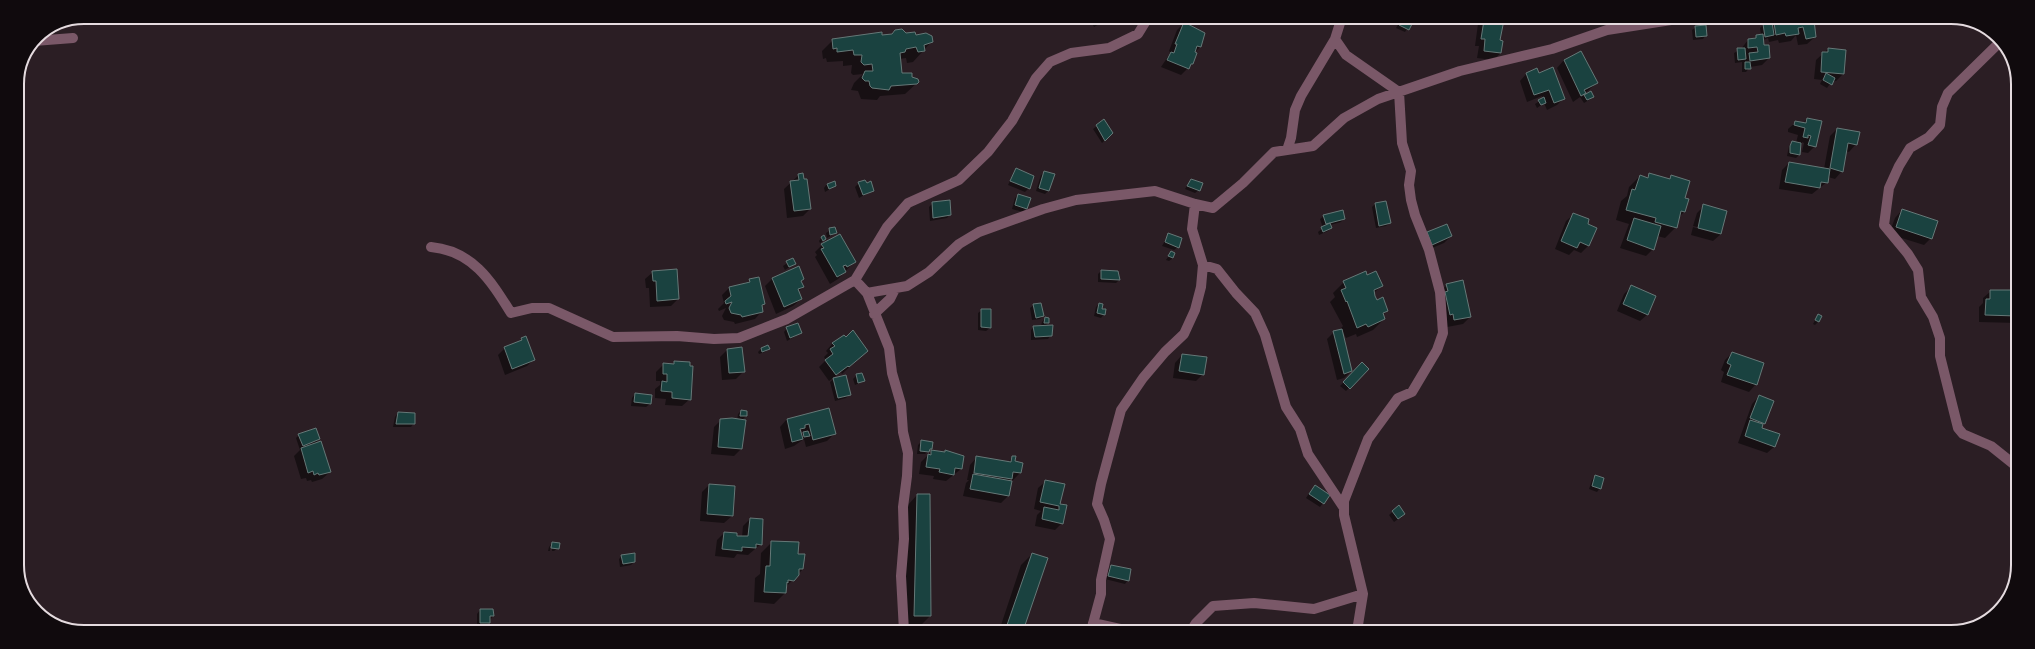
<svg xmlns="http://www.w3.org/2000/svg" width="2035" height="649" viewBox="0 0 2035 649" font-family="'Asap Condensed',sans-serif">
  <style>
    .shadow { fill: #0007; fill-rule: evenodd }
    .building { fill: #1a4240; stroke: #657877 }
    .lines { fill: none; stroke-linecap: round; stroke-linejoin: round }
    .minor { stroke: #7a5868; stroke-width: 10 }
    .rim { fill: none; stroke: #e5dbdf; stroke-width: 2 }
  </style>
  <rect width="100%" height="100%" fill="#2b1e24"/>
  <path class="shadow" d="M1401 20H1413L1405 32 1396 28Z
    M1482 20H1503L1499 41 1501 53 1493 60 1477 58 1479 46H1475L1478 24Z
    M1781 20H1812L1815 37 1807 44 1798 45 1796 35 1791 41 1779 43 1778 40 1769 42 1768 38 1763 40V46L1769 58 1762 65 1750 67 1746 72H1742V62L1735 63 1734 53 1741 49 1748 40 1761 35 1760 28 1763 25 1771 24 1772 27Z
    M1091 21H1105L1094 27Z
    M1184 23 1204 33 1200 47 1194 53 1192 64 1181 75 1161 67 1169 55 1170 52 1169 51 1177 30Z
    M1696 27 1706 35 1703 39 1693 40 1692 30Z
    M895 31 932 41 913 62 907 63 906 58 899 59 901 74 918 82 905 94 880 96 877 100 861 99 858 91 851 90 854 83 863 74 853 75 851 73 852 65 843 66V61L827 62 826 58 823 59 822 51 833 40 890 35Z
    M1828 49 1845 51 1843 74 1836 81H1832L1827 88 1820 84 1822 80 1814 79 1816 60Z
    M1564 60 1597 83 1580 97 1590 93 1592 97 1589 100 1584 103 1580 97 1573 102 1557 68Z
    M1527 73 1538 74 1564 98 1557 105 1547 110 1544 103 1537 108 1535 104 1543 99 1542 96 1527 102 1520 81Z
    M1807 119 1815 146 1808 153 1802 152 1804 143 1802 142 1799 155 1796 158 1787 156 1789 146 1792 142 1796 143 1798 135 1788 132V129L1796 122 1803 123Z
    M1097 126 1112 133 1102 143 1093 129Z
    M1837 129 1856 144 1849 152 1846 151 1842 171 1835 179 1828 177 1827 182 1812 194 1779 189 1782 170 1789 163 1824 169 1830 136Z
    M1016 169 1029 188 1025 192 1008 185Z
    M1045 172 1054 175 1048 191 1045 194 1036 191 1041 175Z
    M1650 174 1668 180 1671 177 1684 198 1687 200 1684 212 1679 217 1676 227 1665 238 1657 236 1653 249 1646 256 1620 248 1629 224 1616 220 1621 201 1627 196 1629 187 1640 176 1646 178Z
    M799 175 810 209 803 216 787 218 784 189Z
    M1191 180 1199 190 1195 193 1185 189Z
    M859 183 873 190 859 198 855 187Z
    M827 184 835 186 825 192 824 188Z
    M1018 195 1026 208 1023 212 1012 209 1015 198Z
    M933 203 950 214 947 218 930 221 929 207Z
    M1375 204 1390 223 1386 226 1376 228 1372 207Z
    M1704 206 1721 234 1713 241 1691 235 1693 227 1717 234V232L1693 226 1697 213Z
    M1902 210 1931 238 1924 245 1889 234 1895 218Z
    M1574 214 1586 224 1596 228 1588 246 1581 253 1574 250 1569 255 1555 249 1566 221Z
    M1324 216 1344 218 1341 222 1330 225 1331 228 1328 231 1319 235 1318 232 1323 228 1320 219Z
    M834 228 836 233 827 238 826 233Z
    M1169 234 1178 247 1174 250 1162 246Z
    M1451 236 1444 243 1425 251 1420 240Z
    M822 237 825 239 820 243 819 241Z
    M822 245 854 262 838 279 830 284 815 257 817 255 815 252Z
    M1171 253 1173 258 1169 261 1166 260Z
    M792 260 794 264 785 270 783 266Z
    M798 268 803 279 801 282 803 287 798 292 801 299 793 306 776 314 765 286 772 279Z
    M1101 271 1119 280 1116 283 1098 282V274Z
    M653 272 678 299 671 306 650 307 649 288H646L645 279Z
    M1367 276 1381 286 1374 293 1376 301 1387 311 1383 315 1384 319 1373 330 1357 337 1356 334 1346 338 1341 328 1343 326 1330 302 1335 297 1333 293 1344 282Z
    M759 278 764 304 761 307 762 311 755 319 735 324 734 322 724 320 722 316 726 308 719 311 718 309 724 303 722 295 729 288Z
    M1447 285 1470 317 1463 324 1447 327 1440 292Z
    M1631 287 1648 314 1640 321 1617 311 1624 294Z
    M1991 291H2017V323L1979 322V307L1983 303V298Z
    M1099 304 1104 314 1101 318 1094 316 1096 307Z
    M1034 305 1043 316 1040 319 1032 320 1030 308Z
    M982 310 990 328 986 331 978 330V313Z
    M1818 315 1819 321 1815 325 1813 324Z
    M1045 318 1048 323 1045 326 1051 335 1048 339 1031 340V330L1034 327 1041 326 1042 322Z
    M787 328 801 333 787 341 784 332Z
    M1334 332 1351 371 1344 378 1337 380 1327 339Z
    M522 339 534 359 527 366 505 375 498 355 505 348 518 343Z
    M833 343 859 358 842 374 841 372 829 381 819 367 826 360 824 357 828 353 826 351Z
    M769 348 765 352 759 354 758 352 761 349Z
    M727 350 744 371 736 379 722 380 720 357Z
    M1732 353 1756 384 1749 392 1721 382 1724 372 1721 370 1725 360Z
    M1182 355 1203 374 1196 381 1173 378 1175 363Z
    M674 362 690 399 682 406 665 405 666 399 655 398V389L660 385V381H656V372L664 364 672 365Z
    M1362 364 1367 369 1346 391 1340 386Z
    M857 375 863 381 855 385 853 379Z
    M834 379 849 395 846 398 835 401 830 382Z
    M635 394 651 396 650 404 646 407 631 406 632 398Z
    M1759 396 1764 423 1761 429 1775 446 1767 453 1738 443 1752 404Z
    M829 409 834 434 827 441 806 447 804 439 794 446 785 449 780 427 787 419ZM802 430 803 434 801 436 800 432Z
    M741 411 746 412V416L741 421V449L734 456 711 454 714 427 721 420 737 421 738 414Z
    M398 413 414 423 411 427H393L395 417Z
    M299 435 319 439 314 445 330 472 322 479 312 482 311 480 307 481 306 478 301 479 294 456 300 450 296 438Z
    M922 441 931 449 925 454H917L918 445Z
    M932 451 943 453 945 451 961 469 946 481 933 479 934 476 919 474 921 462Z
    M977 457 1007 463 1013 457 1020 473 1013 480 1010 479 1008 482V496L1001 503 963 496 966 483 969 480H967L970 465Z
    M1595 476 1600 488 1597 492 1589 489 1592 480Z
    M1046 481 1059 505 1062 523 1055 530 1035 526 1037 515 1041 511 1034 509 1038 488Z
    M709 485 734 487 732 516 724 523 700 521 702 492Z
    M1312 489 1329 495 1320 507 1306 498Z
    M917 495 930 616 919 627H904L907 506Z
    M1398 507 1401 517 1394 522 1389 515Z
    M750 519 761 544 748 555 737 554 734 558 715 556 717 540 724 533 742 537 743 526Z
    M772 542 797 555 803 569 785 588V593L774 604 754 602 755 578 760 574 761 553Z
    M552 543 558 548 554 551H552V546H550V551H548L549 547Z
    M1032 554 1023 630 999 631 1021 565Z
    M622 556 634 562 631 565 620 567 619 559Z
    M1111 566 1128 580 1125 584 1105 579 1108 569Z
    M480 610 493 616 486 626H477V614Z"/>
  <path class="building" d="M1401 20H1414L1409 30 1399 25Z
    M1484 20H1504L1500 40 1503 41 1501 53 1484 51 1485 39H1481Z
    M1783 20H1814L1816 37 1806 39 1803 27 1798 28 1799 34 1786 36 1785 33 1776 35 1774 23 1784 22Z
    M1096 21H1104L1098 24Z
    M1184 22 1205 33 1201 47 1197 46 1195 52 1197 53 1193 64H1191L1189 69 1167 60 1171 52 1174 53 1177 44H1175Z
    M1772 22 1774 35 1765 37 1763 24Z
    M1706 25 1707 36 1696 37 1695 26Z
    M902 29 906 33 915 32 916 35 926 33 932 36 933 42 924 45 925 51 918 52 916 47 906 49 905 52 900 53 902 73H912V77L918 79 919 82 917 84 891 86 889 90 872 88 870 86 869 81H865L862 78 865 71H873L872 64 864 65 861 62 862 55H854L853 50 837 52V48L833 49 832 39 882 32V35L892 34 895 30Z
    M1763 34 1764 45H1769L1770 58 1750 61 1749 53 1758 52 1757 47 1748 48V39L1756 38V35Z
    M1737 48H1745L1746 59 1738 60Z
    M1828 48 1846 50 1844 74 1821 72 1822 52H1828Z
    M1581 51 1598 83 1584 90 1586 93 1581 96 1564 60Z
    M1745 62H1750L1751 69H1745Z
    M1553 67 1565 99 1554 103 1549 90 1534 95 1526 73 1537 68 1539 73Z
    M1826 73 1835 78 1832 85 1823 80Z
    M1591 91 1594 97 1587 100 1584 95Z
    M1544 97 1546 103 1541 105 1538 100Z
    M1807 118 1822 121 1816 147 1808 145 1811 136 1808 135V138L1803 137 1805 128 1794 125 1795 121 1806 123Z
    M1104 119 1113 133 1105 141 1096 125Z
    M1837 128 1860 132 1857 145 1848 143 1843 172 1830 168Z
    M1792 141 1801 143 1800 155 1790 153V146Z
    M1789 162 1830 169 1828 183 1821 182 1820 188 1785 182Z
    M1016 168 1034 176 1030 189 1010 181Z
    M1044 171 1055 174 1049 191 1039 188Z
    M803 173 804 179H807L811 209 794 211 790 181 799 180 798 174Z
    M1649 173 1670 179 1671 175 1690 181 1685 198 1689 199 1685 212 1681 211 1677 228 1655 222 1656 218 1626 210 1632 189 1635 190 1640 175 1648 178Z
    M1191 179 1203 183 1200 191 1187 186Z
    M865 180 867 183 871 181 874 191 863 195 858 182Z
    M835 181 836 186 829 189 827 184Z
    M1018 194 1031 198 1027 209 1015 205Z
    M950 200 951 215 933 218 932 202Z
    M1386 201 1391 223 1379 226 1375 203Z
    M1703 204 1727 211 1721 234 1698 228Z
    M1902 209 1938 221 1932 239 1896 227Z
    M1343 210 1345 219 1326 224 1323 215Z
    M1573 213 1589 219 1588 224 1597 228 1589 246 1580 242 1577 248 1561 241Z
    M1634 218 1661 226 1654 250 1627 240Z
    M1330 223 1332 228 1323 232 1321 227Z
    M1447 224 1452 236 1432 245 1427 232Z
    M835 227 837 233 830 235 829 228Z
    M1168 233 1182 238 1179 248 1165 242Z
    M840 234 856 262 847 267 846 265 843 266 846 272 837 277 821 249 824 248 821 244Z
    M824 235 826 239 823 241 821 237Z
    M1171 251 1175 253 1173 258 1168 256Z
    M793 258 796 264 789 267 786 261Z
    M799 266 804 279 801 281 804 287 798 289 802 299 784 307 772 278Z
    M677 269 679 299 657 301 656 281H653L652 271Z
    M1101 270 1118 271 1120 280 1101 279Z
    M1366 271 1367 275 1376 271 1383 286 1374 290 1375 296 1377 300 1383 297 1388 311 1383 313 1385 319 1368 327 1366 324 1357 328 1347 301 1346 302 1341 290 1346 288 1343 281Z
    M759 277 765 304 762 305 763 312 742 317 741 315 731 313 729 308 732 302 726 304 725 301 731 296 729 287 750 282 749 279Z
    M1463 280 1471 317 1454 320 1453 314 1450 315 1445 292 1448 291 1446 284Z
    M1631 285 1656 296 1648 315 1623 304Z
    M1990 290H2017V316L1985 315 1986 299H1990Z
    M1041 303 1044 316 1036 318 1033 304Z
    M1099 303 1103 304 1102 309H1106L1105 315 1097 313Z
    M981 309H991V328L981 327Z
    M1818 314 1822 316 1819 322 1815 320Z
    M1045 317 1049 318V323H1044Z
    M798 323 802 333 790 338 786 327Z
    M1053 325 1052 336 1035 337 1033 326Z
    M1342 329 1352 371 1344 374 1333 331Z
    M853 330 868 351 849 367 848 366 836 375 825 360 833 354 830 349 835 346 832 343 844 335 846 337Z
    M526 336 535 360 512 369 504 347 522 340 521 338Z
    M768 345 770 349 762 352 761 348Z
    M742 347 745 372 729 373 727 349Z
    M1732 352 1764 363 1757 385 1727 375 1731 365 1727 363Z
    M1182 354 1207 357 1204 375 1179 371Z
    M674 361 690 362V366H693L691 400 672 398V392L661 391 662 381 667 382V374H663V363L674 364Z
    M1362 362 1369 369 1350 389 1343 382Z
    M862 373 865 381 858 383 856 374Z
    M846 375 851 395 838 398 833 378Z
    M635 393 652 395 651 404 634 402Z
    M1759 395 1774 401 1765 424 1750 418Z
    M829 408 836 434 813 440 809 424 805 425V428L800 429 803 439 792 442 787 419Z
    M741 410 747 411V416H740Z
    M398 412 415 413V424H396Z
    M732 418 746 420 742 449 718 447 720 419Z
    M1750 420 1763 424 1762 428 1780 434 1775 447 1745 436Z
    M316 428 320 439 303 446 298 434Z
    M808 431 810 436 804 437 803 432Z
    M921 440 933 442 932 449H930L929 452 920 451Z
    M321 441 331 472 319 475 318 473 314 475 313 471 308 473 301 448Z
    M931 450 945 452V450L964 456 962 469 955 468 954 475 939 472 940 469 926 467 928 454 931 455Z
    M976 456 1011 462 1012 456H1016L1015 461 1023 463 1021 473 1013 472 1012 479 974 473Z
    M973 474 1012 481 1009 496 970 489Z
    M1595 475 1604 478 1601 489 1592 486Z
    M1045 480 1065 484 1060 504 1067 505 1063 524 1042 519 1044 507 1059 510V506L1040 502Z
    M709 484 735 486 733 516 707 514Z
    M1315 485 1330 495 1324 504 1309 494Z
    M917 494H930L931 616H914Z
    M1399 505 1405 514 1398 519 1392 511Z
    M750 518 763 519 762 545 756 544V548L742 547V551L722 549 724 532 737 533V536H748Z
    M771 541 799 542 798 554H805L803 569H799V575L794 581 788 580V583L787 582 786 593 764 592 766 566H770Z
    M552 542 560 543 559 549 551 548Z
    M635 553V562L623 564 621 555Z
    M1032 553 1048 558 1023 631 1007 625Z
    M1111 565 1131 569 1129 581 1108 576Z
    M480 609H493L494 616H490V623H480Z"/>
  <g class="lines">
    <path class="minor" d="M34 41 73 38
      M2001 41 1948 93 1942 107 1940 125 1929 137 1910 148 1899 166 1889 188 1884 225 1908 254 1918 270 1921 297 1933 317 1940 338V356L1958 428 1963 434 1991 446 2016 466
      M1287 150 1291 138 1295 110 1301 96 1335 39
      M431 247C473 251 491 281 511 313L532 308H549L613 337 677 336 714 339 739 338 787 319 855 280 887 227 908 203 959 180 988 152 1012 121 1036 78 1050 62 1071 53 1109 48 1138 34 1146 21
      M1203 265 1217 269 1236 293 1255 313 1265 335 1286 407 1300 429 1308 454 1344 508
      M855 280 867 293 907 286 929 272 959 244 979 232 1043 209 1076 200 1155 191 1195 204 1213 208 1243 183 1274 152 1313 146 1344 118 1378 99 1460 71 1552 49 1607 30 1671 20
      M867 293 889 348 892 373 901 404 903 432 908 453 907 476 903 507 904 539 901 576 904 631
      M874 314 890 299 895 289
      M1093 623 1129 631
      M1091 631 1101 594V580L1110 539 1104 520 1097 504 1101 484 1121 410 1143 378 1165 352 1184 334 1195 310 1201 287 1203 265 1192 229 1195 204
      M1191 631 1196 623 1213 606 1254 603 1314 609 1363 594 1344 515V501L1368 439 1398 398 1412 392 1437 350 1443 333 1440 292 1429 250 1415 215 1411 200 1409 185 1411 171 1402 143 1399 92 1346 55 1335 39 1341 20
      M1357 631 1363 594"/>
  </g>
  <path d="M0 0H2035V649H0ZM84 24H1951A60 60 0 0 1 2011 84V565A60 60 0 0 1 1951 625H84A60 60 0 0 1 24 565V84A60 60 0 0 1 84 24Z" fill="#100a0d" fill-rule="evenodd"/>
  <path class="rim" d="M84 24H1951A60 60 0 0 1 2011 84V565A60 60 0 0 1 1951 625H84A60 60 0 0 1 24 565V84A60 60 0 0 1 84 24Z"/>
</svg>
